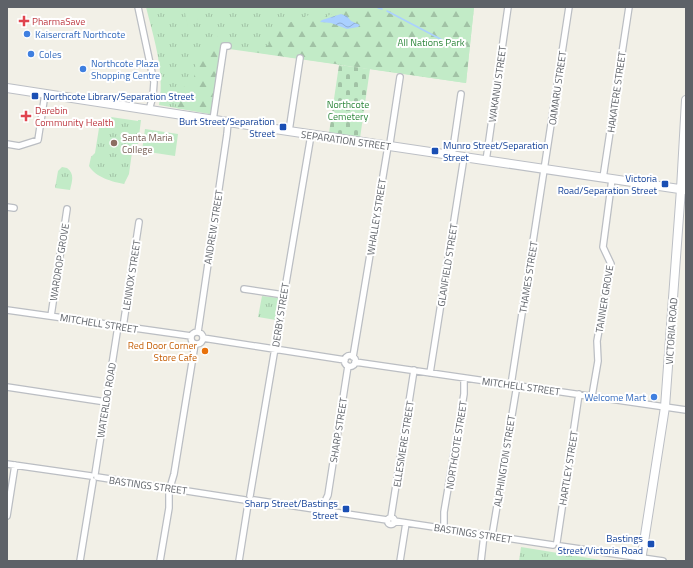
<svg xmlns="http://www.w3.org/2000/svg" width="693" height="568" viewBox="0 0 693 568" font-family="'Titillium Web',sans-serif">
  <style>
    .grass { fill: url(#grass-tufts) }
    .forest { fill: url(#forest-firs) }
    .cemetery { fill: url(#cemetery-stones) }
    .garden { fill: #c2ebc7 }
    .water { fill: url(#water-waves) }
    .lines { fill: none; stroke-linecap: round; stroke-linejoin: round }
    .stream { stroke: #aad0ff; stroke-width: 1.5 }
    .street-casing { stroke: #bbbec3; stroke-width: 8 }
    .secondary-casing { stroke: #bcbfc5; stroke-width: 10 }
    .street { stroke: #fff; stroke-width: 5.5 }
    .secondary { stroke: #fff; stroke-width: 8 }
    .health-dot { fill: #e0444e; stroke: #fff; stroke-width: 1.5 }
    .shop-dot { fill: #3f7fe0; stroke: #fff; stroke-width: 1.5 }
    .transit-dot { fill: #1a4fb4; stroke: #fff; stroke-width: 1.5 }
    .education-dot { fill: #8d6e63; stroke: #fff; stroke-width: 1.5 }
    .food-dot { fill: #e8710a; stroke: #fff; stroke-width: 1.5 }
    .labels { text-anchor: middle; stroke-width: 4; stroke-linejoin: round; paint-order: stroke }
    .health-label { font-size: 10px; fill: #be3a42; stroke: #fff; text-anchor: start }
    .shop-label { font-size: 10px; fill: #366cbe; stroke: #fff; text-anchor: start }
    .park-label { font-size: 10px; fill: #2e873c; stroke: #fff }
    .street-label { font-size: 10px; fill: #5e6268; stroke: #fff }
    .transit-label { font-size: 10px; fill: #164399; stroke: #fff; text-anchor: end }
    .education-label { font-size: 10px; fill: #785e54; stroke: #fff; text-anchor: start }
    .food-label { font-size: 10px; fill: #c56008; stroke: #fff; text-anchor: end }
  </style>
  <defs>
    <pattern id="grass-tufts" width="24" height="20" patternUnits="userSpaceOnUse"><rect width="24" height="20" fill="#c2ebc7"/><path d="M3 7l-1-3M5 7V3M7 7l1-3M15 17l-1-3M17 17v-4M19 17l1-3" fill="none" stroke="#a1c2a5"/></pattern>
    <pattern id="forest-firs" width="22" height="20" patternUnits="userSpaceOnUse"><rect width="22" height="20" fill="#c2ebc7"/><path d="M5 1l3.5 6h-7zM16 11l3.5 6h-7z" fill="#a1c2a5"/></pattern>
    <pattern id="cemetery-stones" width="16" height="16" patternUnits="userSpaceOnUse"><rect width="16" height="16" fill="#c2ebc7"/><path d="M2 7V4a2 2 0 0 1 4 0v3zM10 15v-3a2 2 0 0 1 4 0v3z" fill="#a1c2a5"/></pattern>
    <pattern id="water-waves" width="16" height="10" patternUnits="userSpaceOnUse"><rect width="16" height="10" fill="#aad0ff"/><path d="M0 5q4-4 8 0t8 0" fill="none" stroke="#8eacd2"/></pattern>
  </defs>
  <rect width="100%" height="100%" fill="#f2f0e7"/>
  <path class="grass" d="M146 7H474L466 83 229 49V45L221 44 211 114 159 105C165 72 154 39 146 7Z
    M111 117 138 121V120H141L137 152H132L129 174 124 184C113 182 95 177 89 166L91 157 95 153 100 122Z
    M62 167 67 168C75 174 72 181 70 190L55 188 58 171Z
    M262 296 279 298 276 320 258 317Z
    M521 547 601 560V561H519Z"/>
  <path class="forest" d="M344 7H474L466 83 247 51 269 45 267 28C273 27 280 26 286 24 298 20 309 10 322 18L342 10Z
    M219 35 221 44 211 114 176 108 178 92 194 78 196 62Z"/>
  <path class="cemetery" d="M339 65 370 69 360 138 329 133Z"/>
  <path class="garden" d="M167 7H199L197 22 188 27 184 8 168 12Z
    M145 129 178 134 175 156 142 151Z"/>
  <path class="water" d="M341 14 347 16 351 21 360 25 358 27 347 29 331 23 320 22 322 20Z"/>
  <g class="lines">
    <path class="stream" d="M378 8 382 9
      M387 11 448 43"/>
    <defs>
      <path id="street" d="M138 7 154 82 153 96 149 110
        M213 120 224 46H228
        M289 131 300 58
        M7 144 19 146 38 140 45 94
        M452 156 461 94
        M486 161 508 7
        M603 178 629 7
        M7 207 14 208
        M244 289 284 295
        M7 310 191 336
        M51 316 67 209
        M123 327 139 222
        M191 338a6 6 0 1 1 12 0a6 6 0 1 1-12 0Z
        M198 332 227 134 228 122
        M203 338 345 360
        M344.5 361a5.5 5.5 0 1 1 11 0a5.5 5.5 0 1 1-11 0Z
        M353 357 388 146 390 143 400 77
        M355 362 686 410
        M430 373 464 157
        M511 385 569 7
        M7 387 106 402
        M592 396 598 361 597 341 611 264 603 247 612 179
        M7 464 91 476
        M95 474 118 326
        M97 477 245 500
        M250 496 311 135
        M254 500 387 520
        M321 510 328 495 348 366
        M7 516 15 465
        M391 517 414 370
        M387.5 521a3.5 3.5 0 1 1 7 0a3.5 3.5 0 1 1-7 0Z
        M394 521 553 545
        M444 529V512L464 394V378
        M492 536 517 385
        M557 542 579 394
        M560 546 663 561
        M80 561 93 481
        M160 561 169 508V491L174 474 195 344
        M239 561 248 504
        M400 561 406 523
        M481 561 484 535"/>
      <path id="secondary" d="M7 88 228 122 686 190
        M641 561 665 407 681 189 686 100"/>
    </defs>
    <use href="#street" class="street-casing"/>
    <use href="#secondary" class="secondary-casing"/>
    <use href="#street" class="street"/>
    <use href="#secondary" class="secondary"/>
  </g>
  <g class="health-dot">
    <path d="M22 15h4v4h4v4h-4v4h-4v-4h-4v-4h4z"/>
    <path d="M24 110h4v4h4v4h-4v4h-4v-4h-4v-4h4z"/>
  </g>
  <g class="shop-dot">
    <circle cx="27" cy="34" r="4"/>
    <circle cx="31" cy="54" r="4"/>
    <circle cx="83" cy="69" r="4"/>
    <circle cx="654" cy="397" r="4"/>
  </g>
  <g class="transit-dot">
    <rect x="31" y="92" width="8" height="8" rx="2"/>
    <rect x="279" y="123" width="8" height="8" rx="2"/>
    <rect x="431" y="147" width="8" height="8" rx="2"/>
    <rect x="661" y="180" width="8" height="8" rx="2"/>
    <rect x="342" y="505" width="8" height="8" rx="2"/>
    <rect x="647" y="540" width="8" height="8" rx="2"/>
  </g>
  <circle class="education-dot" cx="114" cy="143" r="4"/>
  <circle class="food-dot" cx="205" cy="351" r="4"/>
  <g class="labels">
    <g class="health-label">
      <text x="32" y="25">PharmaSave</text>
      <text x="35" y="114">Darebin<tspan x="35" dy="12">Community Health</tspan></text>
    </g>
    <g class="shop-label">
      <text x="35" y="38">Kaisercraft Northcote</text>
      <text x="39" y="58">Coles</text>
      <text x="91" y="67">Northcote Plaza<tspan x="91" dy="12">Shopping Centre</tspan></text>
      <text x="646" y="401" text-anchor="end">Welcome Mart</text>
    </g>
    <g class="park-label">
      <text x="431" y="46">All Nations Park</text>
      <text x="348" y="108">Northcote<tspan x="348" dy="12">Cemetery</tspan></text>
    </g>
    <g class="street-label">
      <text transform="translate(497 84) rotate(-82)" y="4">WAKANUI STREET</text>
      <text transform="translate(557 88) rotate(-82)" y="4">OAMARU STREET</text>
      <text transform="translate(616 92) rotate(-82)" y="4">HAKATERE STREET</text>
      <text transform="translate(346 140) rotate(8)" y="4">SEPARATION STREET</text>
      <text transform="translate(376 217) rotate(-81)" y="4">WHALLEY STREET</text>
      <text transform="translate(213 227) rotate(-81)" y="4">ANDREW STREET</text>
      <text transform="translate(59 262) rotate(-81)" y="4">WARDROP GROVE</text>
      <text transform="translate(447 265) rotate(-81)" y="4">GLANFIELD STREET</text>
      <text transform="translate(131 275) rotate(-81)" y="4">LENNOX STREET</text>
      <text transform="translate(528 277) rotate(-81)" y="4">THAMES STREET</text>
      <text transform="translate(604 299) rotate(-81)" y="4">TANNER GROVE</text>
      <text transform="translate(280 315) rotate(-81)" y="4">DERBY STREET</text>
      <text transform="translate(99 323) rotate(9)" y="4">MITCHELL STREET</text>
      <text transform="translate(671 331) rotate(-86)" y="4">VICTORIA ROAD</text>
      <text transform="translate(521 386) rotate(8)" y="4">MITCHELL STREET</text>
      <text transform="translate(106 400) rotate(-81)" y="4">WATERLOO ROAD</text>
      <text transform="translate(338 430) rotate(-81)" y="4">SHARP STREET</text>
      <text transform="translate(403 444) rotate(-81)" y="4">ELLESMERE STREET</text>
      <text transform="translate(456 445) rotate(-81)" y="4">NORTHCOTE STREET</text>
      <text transform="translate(504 461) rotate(-81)" y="4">ALPHINGTON STREET</text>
      <text transform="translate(568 468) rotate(-81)" y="4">HARTLEY STREET</text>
      <text transform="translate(148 485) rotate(8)" y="4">BASTINGS STREET</text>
      <text transform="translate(473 533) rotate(9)" y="4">BASTINGS STREET</text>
    </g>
    <g class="transit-label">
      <text x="43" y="100" text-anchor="start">Northcote Library/Separation Street</text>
      <text x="275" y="125">Burt Street/Separation<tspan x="275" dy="12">Street</tspan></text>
      <text x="443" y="149" text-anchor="start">Munro Street/Separation<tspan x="443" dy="12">Street</tspan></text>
      <text x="657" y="182">Victoria<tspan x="657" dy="12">Road/Separation Street</tspan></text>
      <text x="338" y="507">Sharp Street/Bastings<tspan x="338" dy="12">Street</tspan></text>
      <text x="643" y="542">Bastings<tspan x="643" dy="12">Street/Victoria Road</tspan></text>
    </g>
    <g class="education-label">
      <text x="122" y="141">Santa Maria<tspan x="122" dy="12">College</tspan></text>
    </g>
    <g class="food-label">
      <text x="197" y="349">Red Door Corner<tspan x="197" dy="12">Store Cafe</tspan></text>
    </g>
  </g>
  <rect width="693" height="568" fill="none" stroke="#5e6268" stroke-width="16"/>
</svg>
